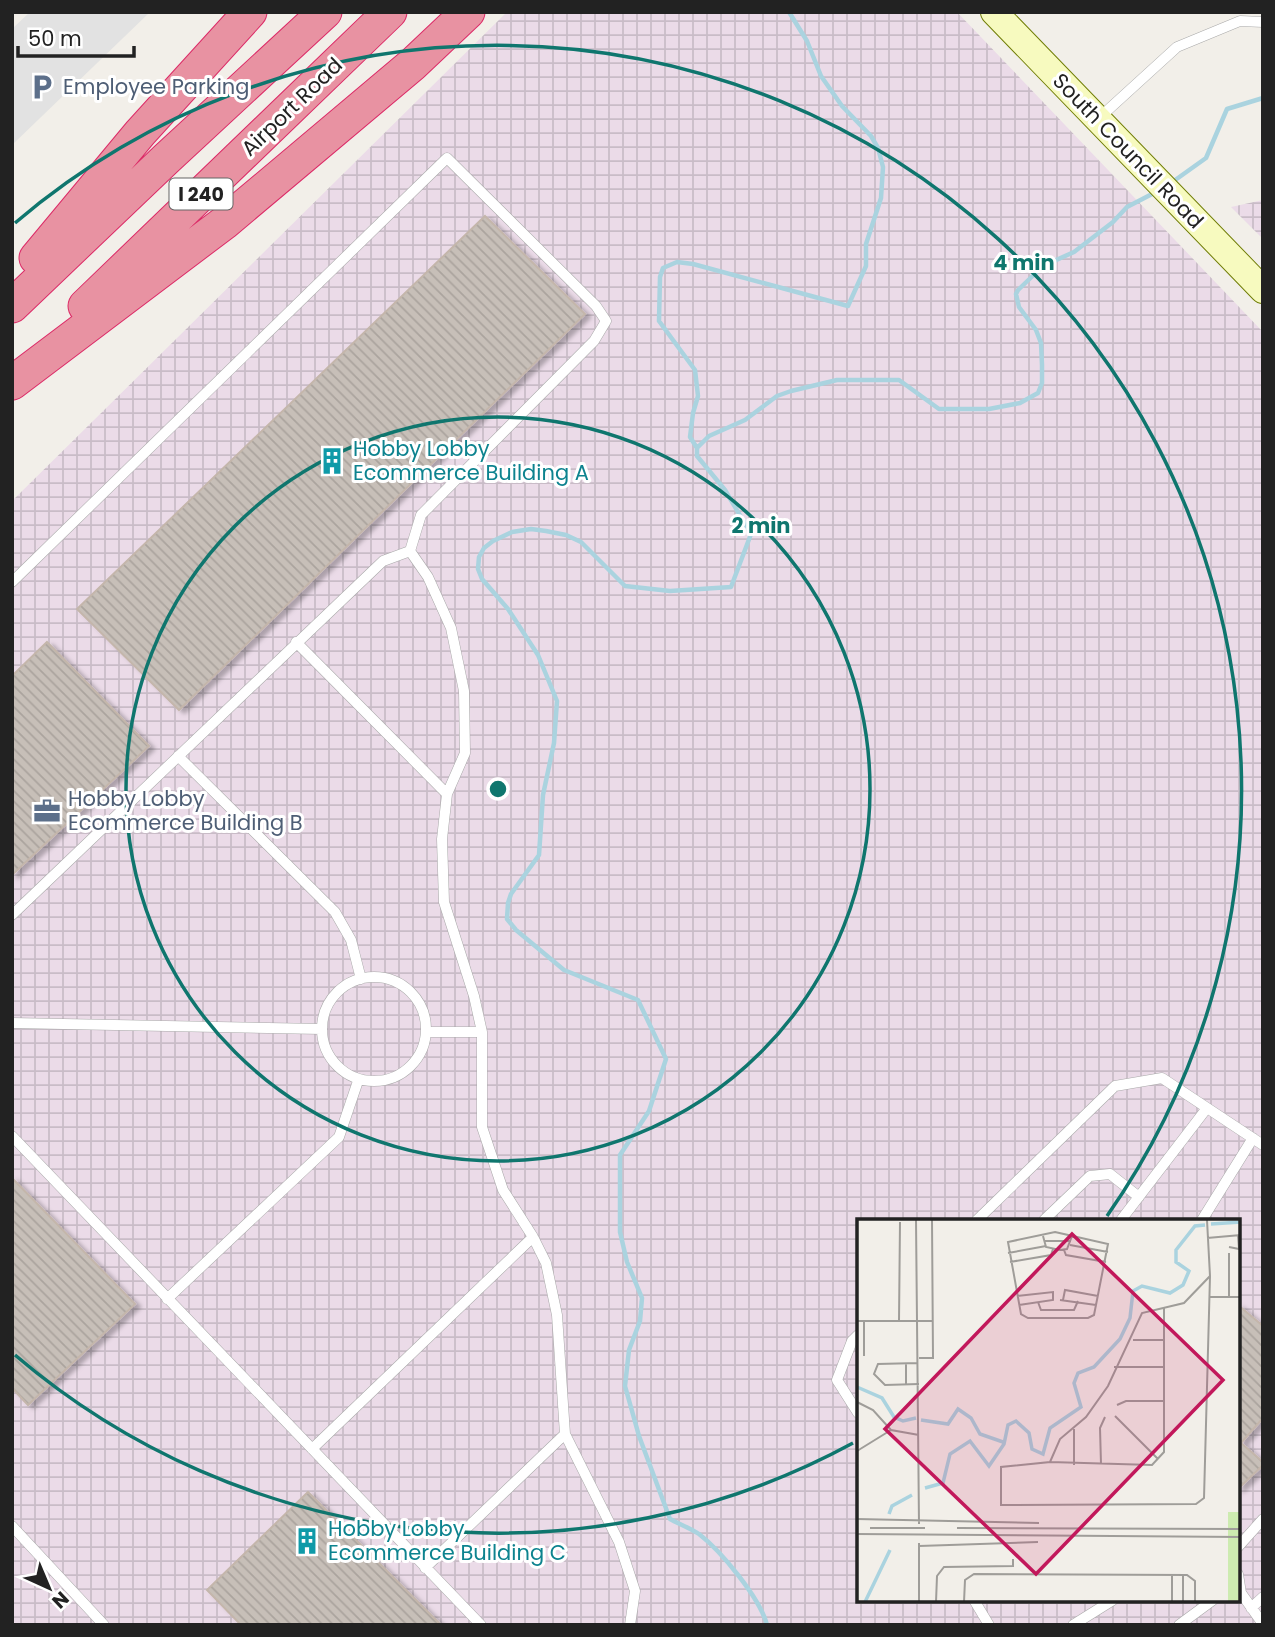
<svg xmlns="http://www.w3.org/2000/svg" width="1275" height="1637" viewBox="0 0 1275 1637" font-family="Poppins,sans-serif">
  <style>
    .industrial { fill: url(#industrial-grid); fill-rule: evenodd }
    .parking { fill: #e2e2e2 }
    .lines { fill: none; stroke-linecap: round; stroke-linejoin: round }
    .stream { stroke: #aad3df; stroke-width: 4.5 }
    .building { fill: url(#building-back-hatch); stroke: #c4b6ab; stroke-width: 2; filter: url(#shadow) }
    .service-casing { stroke: #a9a9a9; stroke-width: 11 }
    .secondary-casing { stroke: #707d05; stroke-width: 28 }
    .motorway-casing { stroke: #dc2a67; stroke-width: 35 }
    .service { stroke: #fff; stroke-width: 10 }
    .secondary { stroke: #f7fabf; stroke-width: 26 }
    .motorway { stroke: #e892a2; stroke-width: 33 }
    .ring { fill: none; stroke: #0f766e; stroke-width: 3.5 }
    .labels { text-anchor: middle; stroke-width: 6; stroke-linejoin: round; paint-order: stroke }
    .shield { fill: #fff; stroke: #646464; stroke-width: 2 }
    .shield-label { font-size: 19px; font-weight: bold; fill: #222 }
    .service-label { font-size: 21px; fill: #4e5e75; stroke: #fff; text-anchor: start }
    .street-label { font-size: 21px; fill: #222; stroke: #fff }
    .culture-label { font-size: 21px; fill: #0d838f; stroke: #fff; text-anchor: start }
    .inset-river { fill: none; stroke: #aad3df; stroke-width: 3.5 }
    .inset-road { fill: none; stroke: #9f9d99; stroke-width: 2 }
    .view { fill: #c2185b; fill-opacity: 0.15; stroke: #c2185b; stroke-width: 3.5 }
    .inset-edge { fill: none; stroke: #222; stroke-width: 3.5 }
    .centre { fill: #0f766e; stroke: #fff; stroke-width: 3.5 }
    .ring-label { font-size: 21px; text-anchor: middle; font-weight: bold; fill: #0f766e; stroke: #fff; stroke-width: 6; stroke-linejoin: round; paint-order: stroke }
  </style>
  <defs>
    <pattern id="industrial-grid" width="8" height="8" patternUnits="userSpaceOnUse" patternTransform="scale(1.75)"><rect width="8" height="8" fill="#ebdbe8"/><path d="M0 4h8M4 0v8" fill="none" stroke="#c9bcc7"/></pattern>
    <pattern id="building-back-hatch" width="6" height="6" patternUnits="userSpaceOnUse" patternTransform="scale(1.75)"><rect width="6" height="6" fill="#c7bfb8"/><path d="M-1 5l2 2M0 0l6 6M5-1l2 2" fill="none" stroke="#aba49e"/></pattern>
    <filter id="shadow"><feDropShadow dx="5.5" dy="3" stdDeviation="2" flood-color="#0004"/></filter>
  </defs>
  <rect width="100%" height="100%" fill="#f2efe9"/>
  <path class="industrial" d="M507 12H957L1263 332V1625H12V501ZM858 1220H1238V1600H858Z
    M1263 200V239L1231 207Z"/>
  <path class="parking" d="M30 12H150L12 145V29Z"/>
  <g class="lines">
    <path class="stream" d="M1171 183 1206 158 1227 109 1263 98
      M697 448 709 436 745 420 777 396 791 391 837 380H899L939 409H989L1020 403 1038 393 1042 383V365L1041 343 1036 330 1019 307 1016 294 1018 290 1043 266 1074 252 1113 222 1127 207 1154 193
      M767 1625C760 1598 721 1551 699 1534 690 1528 679 1524 670 1519L639 1436 625 1386 629 1350 640 1321 642 1298 627 1262 620 1232V1155L649 1111 666 1059 638 1000 564 970 516 930 507 919 508 903 511 894 539 855 543 795 554 743 557 701 538 655 508 609 482 579 478 569 479 557 484 548 493 541 512 532 531 529 546 531 566 535 581 542 625 586 670 591 731 587 751 534 725 490 697 456V448L690 437 693 413 698 396 695 370 659 321 660 277 663 268 677 262 693 264 848 306 866 266V244L881 198 883 167 878 148 871 136 842 106 821 76 807 41 789 12"/>
  </g>
  <path class="building" d="M485 216 585 314 179 710 77 609Z
    M47 642 149 746 12 875V676Z
    M12 1178 135 1304 28 1405 12 1388Z
    M1238 1305 1263 1326V1418L1241 1443 1263 1462V1465L1238 1489Z
    M308 1492 441 1625H241L207 1590Z"/>
  <g class="lines">
    <defs>
      <path id="service" d="M1098 119 1177 47 1240 21 1263 22
        M12 582 447 158 596 306 606 321 594 341 421 515 410 551 428 577 451 628 464 691 465 753 447 794 442 839 444 902 474 996 482 1032V1127L503 1190 533 1237 546 1263 557 1315 565 1434 619 1542 635 1591 630 1625
        M296 642 447 794
        M178 756 335 912 351 940 361 979
        M12 915 383 561 410 551
        M322 1029a52 52 0 1 1 104 0a52 52 0 1 1-104 0Z
        M12 1023 322 1029
        M427 1032H482
        M12 1136 481 1625
        M977 1220 1115 1086 1162 1078 1263 1145
        M1044 1220 1090 1176 1110 1174 1139 1197
        M1121 1220 1207 1108
        M1202 1220 1253 1138
        M167 1299 339 1137 358 1081
        M858 1335 852 1341 837 1380 858 1413
        M312 1449 533 1237
        M12 1526 104 1625
        M1238 1547 1263 1519
        M425 1568 565 1434
        M1238 1574 1241 1593 1263 1624
        M974 1600 989 1625
        M1251 1608 1263 1597
        M1073 1625 1113 1600
        M1179 1625 1213 1600"/>
      <path id="secondary" d="M994 12 1263 290"/>
      <path id="motorway" d="M36 258 140 133 250 12
        M12 306 166 159 325 12
        M85 306 390 12
        M12 383 224 223 413 64 468 12"/>
    </defs>
    <use href="#service" class="service-casing"/>
    <use href="#secondary" class="secondary-casing"/>
    <use href="#motorway" class="motorway-casing"/>
    <use href="#service" class="service"/>
    <use href="#secondary" class="secondary"/>
    <use href="#motorway" class="motorway"/>
  </g>
  <g class="ring">
    <circle cx="498" cy="789" r="372"/>
    <path d="M853 1443A744 744 0 0 1 15 1355M15 223A744 744 0 0 1 1107 1216"/>
  </g>
  <defs>
    <symbol id="parking-bare" viewBox="-9 -9 18 18"><path d="M-3.5-5.5H1a3.5 3.5 0 0 1 0 7H-1V5.5H-3.5ZM-1-3.4V-.6H.8a1.4 1.4 0 0 0 0-2.8Z" fill="#5c6f8a" stroke="#fff" stroke-width="2.5" paint-order="stroke"/></symbol>
    <symbol id="building-bare" viewBox="-9 -9 18 18"><path d="M-4-6H4V6H1V3H-1V6H-4ZM-2.5-4.3h1.7v1.8h-1.7ZM.8-4.3h1.7v1.8H.8ZM-2.5-1h1.7V.8h-1.7ZM.8-1h1.7V.8H.8Z" fill="#0f9aa8" stroke="#fff" stroke-width="2.5" paint-order="stroke"/></symbol>
    <symbol id="office-bare" viewBox="-9 -9 18 18"><path d="M-6-3h4V-5.5h4V-3h4V5H-6ZM-1-4.5V-3h2v-1.5ZM-6 0V1H6V0Z" fill="#5c6f8a" stroke="#fff" stroke-width="2.5" paint-order="stroke"/></symbol>
  </defs>
  <g fill-rule="evenodd">
    <use href="#parking-bare" x="23" y="68" width="38" height="38"/>
    <use href="#building-bare" x="313" y="442" width="38" height="38"/>
    <use href="#office-bare" x="28" y="792" width="38" height="38"/>
    <use href="#building-bare" x="288" y="1522" width="38" height="38"/>
  </g>
  <g class="labels">
    <rect class="shield" x="169.5" y="178.5" width="63" height="31" rx="5"/>
    <g class="shield-label">
      <text x="201" y="201">I 240</text>
    </g>
    <g class="service-label">
      <text x="63" y="94">Employee Parking</text>
      <text x="68" y="806">Hobby Lobby<tspan x="68" dy="24">Ecommerce Building B</tspan></text>
    </g>
    <g class="street-label">
      <text transform="translate(292 107) rotate(-44)" y="7">Airport Road</text>
      <text transform="translate(1128 151) rotate(46)" y="7">South Council Road</text>
    </g>
    <g class="culture-label">
      <text x="353" y="456">Hobby Lobby<tspan x="353" dy="24">Ecommerce Building A</tspan></text>
      <text x="328" y="1536">Hobby Lobby<tspan x="328" dy="24">Ecommerce Building C</tspan></text>
    </g>
  </g>
  <g transform="translate(857 1219)">
    <rect width="383" height="383" fill="#f2efe9"/>
    <path d="M371 293H383V383H371Z" fill="#cdebb0"/>
    <path class="inset-river" d="M354 5 384 3M0 168 25 179 37 198 46 202 59 199M64 201 91 205 101 190 114 199 123 215 146 223M68 269 86 264 93 235 113 222 132 247 147 225 151 206 159 202 172 214 175 230 186 235 193 209 224 188 217 164 221 154 237 148 263 120 273 99 276 72 285 67 313 74 326 66 332 52 319 43V31L338 7 348 6M32 295 35 287 55 276M8 383 33 331"/>
    <path class="inset-road" d="M59 1 62 305M350 1 353 57 327 84 285 94 251 167 229 198 203 220 193 243 144 248V286L339 285 347 279 353 57M198 13 251 25 237 96 231 99H171L164 95 151 23ZM186 17 189 28 203 31 210 30 215 17M350 19 384 16M187 22H214M213 26 251 33M372 28 382 30 381 16M207 31 209 36 249 43M151 34 189 27M153 43 194 36 196 30M160 77 196 73V81L162 86M353 78H384M372 78V34M203 81 239 86M206 81 208 71 241 77M181 83 184 91H217L221 82M0 102H75M42 102 43 3M276 121H308M7 137V102M62 139H76L75 1M49 144V166M61 144 21 145 17 155 28 166 62 165M257 148H308M0 183 16 191 34 211 62 216M260 186 269 182H308M258 197 301 240M217 210V246M0 232 34 211M193 243 295 246 307 233V89M244 245 243 209 248 198M0 300 182 304M13 309H68M100 309 384 310M0 315 384 318M62 327 181 323M315 356V383M326 356V383M62 383V324M79 383 80 357 87 348 156 347V340M107 383 108 361 117 355 330 356 338 362V383"/>
    <path class="view" d="M215 15 366 161 179 355 28 210Z"/>
    <rect width="383" height="383" class="inset-edge"/>
  </g>
  <circle cx="498" cy="789" r="10" class="centre"/>
  <g class="ring-label">
    <text x="1024" y="270">4 min</text>
    <text x="761" y="533">2 min</text>
  </g>
  <rect width="1275" height="1637" fill="none" stroke="#222222" stroke-width="28"/>
  <g transform="translate(49 1588) rotate(136)" stroke="#ffffff" stroke-width="5" paint-order="stroke">
  <path d="M0-5L12 26L0 18L-12 26Z" fill="#222222"/>
  <text y="-10" font-size="19" font-weight="bold" text-anchor="middle" fill="#222222">N</text>
  </g>
  <path d="M18 46v10h116v-10" fill="none" stroke="#222222" stroke-width="3.5"/>
  <text x="28" y="46" font-size="21" fill="#222222" stroke="#ffffff" stroke-width="5" paint-order="stroke">50 m</text>
</svg>
